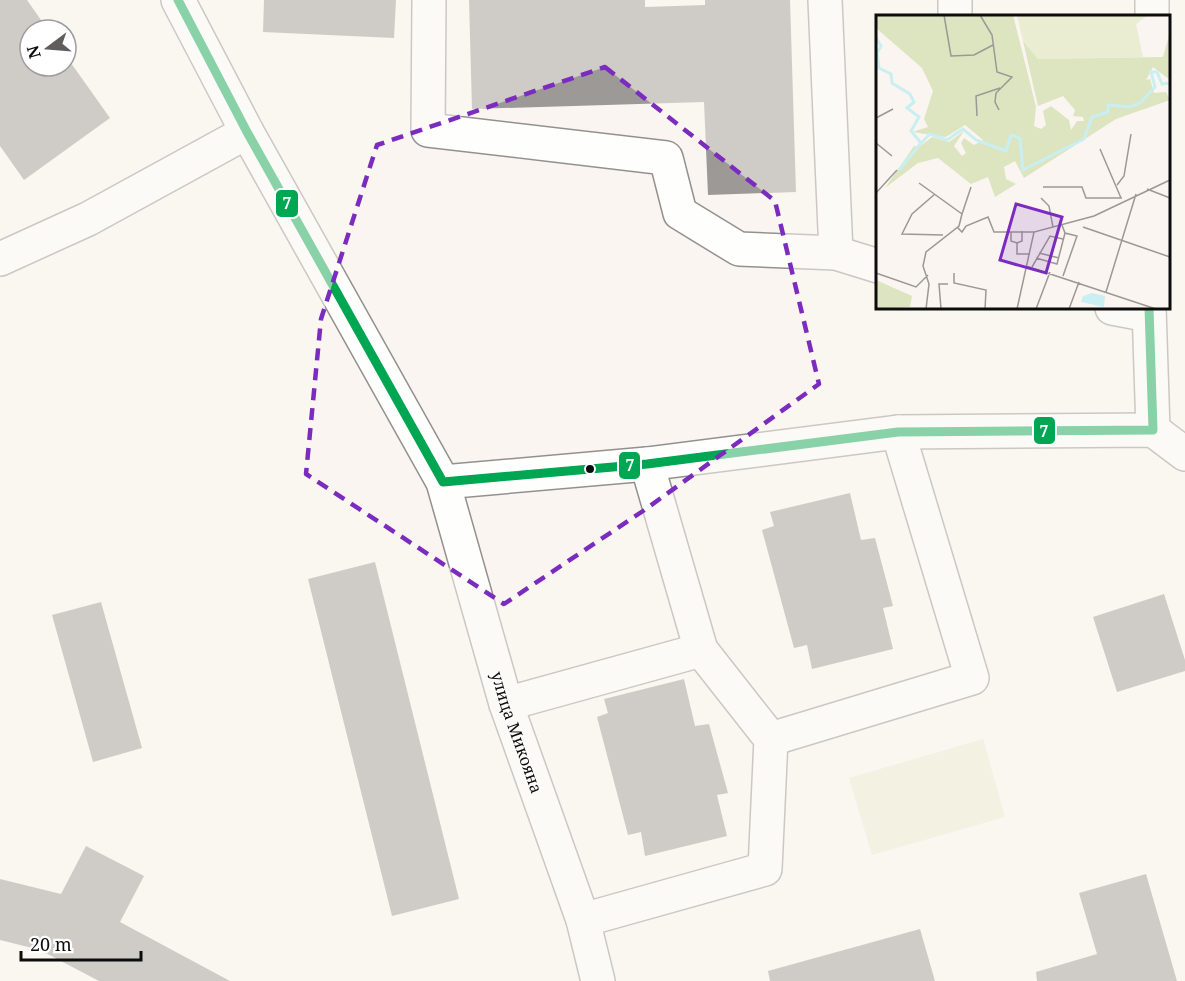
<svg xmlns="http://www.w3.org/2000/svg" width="1185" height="981" viewBox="0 0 1185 981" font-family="'Noto Serif',serif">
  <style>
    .green { fill: #eaedd1 }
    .building { fill: #9c9996 }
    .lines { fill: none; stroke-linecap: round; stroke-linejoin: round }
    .minor-casing { stroke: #93918f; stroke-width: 36 }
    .minor { stroke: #fefefd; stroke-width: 33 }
    .bus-1-casing { stroke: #fff; stroke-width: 14 }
    .bus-1 { stroke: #00a651; stroke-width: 9 }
    .marked { fill: none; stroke: #7b2cbf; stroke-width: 4.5; stroke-dasharray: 12 8; stroke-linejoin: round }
    .bus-dot { fill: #0c0c0c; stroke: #fff; stroke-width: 2 }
    .labels { text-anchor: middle; stroke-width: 6; stroke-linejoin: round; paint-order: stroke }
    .street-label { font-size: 16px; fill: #0c0c0c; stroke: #fff }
    .inset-river { fill: none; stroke: #c9eff2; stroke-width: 3 }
    .inset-road { fill: none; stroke: #9b9895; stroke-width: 1.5 }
    .view { fill: #7b2cbf; fill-opacity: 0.15; stroke: #7b2cbf; stroke-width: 3 }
    .inset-edge { fill: none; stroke: #0c0c0c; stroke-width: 3 }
    .line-badge { stroke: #fff; stroke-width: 2 }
    .badge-label { font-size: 16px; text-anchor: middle; font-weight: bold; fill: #fff }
  </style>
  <rect width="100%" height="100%" fill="#faf5f0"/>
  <path class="green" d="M983 739 1005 817 872 855 849 778Z"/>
  <path class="building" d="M0 0H27L48 30H30V66H66V56L110 118 24 180 0 146Z
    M264 0H396L394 38 263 32Z
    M469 0H645V7L705 5V0H790L796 192 708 195 704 102 472 109Z
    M850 493 861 540 875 538 893 606 883 608 893 649 812 669 807 645 794 648 762 530 774 526 770 512Z
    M375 562 459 899 392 916 308 579Z
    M1164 594 1185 660V671L1117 692 1093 617Z
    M101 602 142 748 93 762 52 615Z
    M684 679 695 726 709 724 728 793 717 795 727 836 645 856 641 832 628 835 597 717 608 713 604 699Z
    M86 846 144 876 120 922 230 981H99L40 950 0 940V879L61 894Z
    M1146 874 1177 981H1037L1036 972 1097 954 1079 893Z
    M920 929 935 981H770L768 971Z"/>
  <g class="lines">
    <defs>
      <g id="minor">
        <path d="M178 0 247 132 443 482 647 464 898 432 1153 430 1185 454"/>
        <path d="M429 0 428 130 666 158 680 213 739 249 836 253 878 266"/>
        <path d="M825 0 836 253"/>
        <path d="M955 16V0"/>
        <path d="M1152 16V0"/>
        <path d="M0 259 88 219 247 132"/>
        <path d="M1112 308 1149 315"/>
        <path d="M1149 308 1153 430"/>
        <path d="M647 464 701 650"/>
        <path id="s1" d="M443 482 506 704 583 920 598 981"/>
        <path d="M506 704 701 650 771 739 765 869 583 920"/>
        <path d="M771 739 972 678 898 432"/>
      </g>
    </defs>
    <use href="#minor" class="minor-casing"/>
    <use href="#minor" class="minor"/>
    <defs>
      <path id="bus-1" d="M178 0 247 132 443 482 647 464 898 432 1153 430 1149 308"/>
    </defs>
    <use href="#bus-1" class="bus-1-casing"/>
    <use href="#bus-1" class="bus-1"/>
  </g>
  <path d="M0 0H1185V981H0ZM605 67 775 201 819 384 643 511 504 604 306 474 321 319 377 145Z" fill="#faf5f0" fill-opacity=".55" fill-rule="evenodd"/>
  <path class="marked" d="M605 67 775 201 819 384 643 511 504 604 306 474 321 319 377 145Z"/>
  <circle class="bus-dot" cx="590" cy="469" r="5"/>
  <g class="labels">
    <g class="street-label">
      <text dy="6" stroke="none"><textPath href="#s1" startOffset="261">улица Микояна</textPath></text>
    </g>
  </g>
  <g transform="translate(876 15)">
    <rect width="294" height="294" fill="#faf5f0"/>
    <path d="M141 0H272L260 9 267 42 162 44 147 26Z" fill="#eaedd1"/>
    <path d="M0 0H137L160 92 158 111 165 114 170 110 167 96 175 91 193 105 195 115 201 106H208L207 102 197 101 199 95 187 81 162 91 147 26 162 44 287 42 294 17V65L277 52 270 65 274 64 278 78 290 77 294 85 240 104 148 163 139 146 128 152 130 164 140 169 119 182 112 162 95 169 62 143 42 148 9 173 38 131 43 132 56 122 73 127 88 116 78 131 86 141 90 138 85 128 88 123 98 130 107 125 89 110 70 122 36 117 52 112 48 104 57 76 46 53 0 13ZM0 265 36 281 34 292 0 294Z" fill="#dde4c0"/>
    <path d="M216 278 229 281 228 292 205 287 207 281Z" fill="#c9eff2"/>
    <path class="inset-river" d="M0 23 5 31 1 38 3 53 15 59 16 68 34 79 38 87 31 93 43 102 35 116 45 128 54 119 71 125 87 114 100 125 130 136 135 120 139 121 144 124 147 155 208 124 216 102 232 97V90L253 92 264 88 279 72 275 57H281L286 69 294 68M23 155 45 128"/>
    <path class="inset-road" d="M68 0 75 41 98 40 117 30M104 0 116 20 121 57 136 62 120 78 119 87 123 95M101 101 100 81 124 73M0 103 17 94M0 128 16 141M224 134 245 183M43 168 86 199 83 211 50 237 47 251 53 269 50 294M241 170 248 161 255 119M167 172H206L210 183H246M271 174 294 183M0 178 21 155M59 179 36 199 26 219 67 220M165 183 173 191 177 212M86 199 95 172M186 210 189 218 201 221 187 261M81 212 86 217 90 211 112 202 118 217H158M207 212 294 242M135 217V226L141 228 146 226V216M141 228V239H154M163 238 183 243M160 243 181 249 189 218M150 251 280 294M156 252 174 221 187 224M0 258 40 272 52 260M78 258V268L110 275 109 294M230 277 260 179M65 294 63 269H72M141 294 158 217 218 201 294 165M160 294 174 257M193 294 203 267"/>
    <path class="view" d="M140 189 186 202 170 258 124 245Z"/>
    <rect width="294" height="294" class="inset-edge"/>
  </g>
  <g class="line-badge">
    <rect x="275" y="189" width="24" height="29" rx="6" fill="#00a651"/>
    <rect x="1033" y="416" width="23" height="29" rx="6" fill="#00a651"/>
    <rect x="618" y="451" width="23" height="29" rx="6" fill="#00a651"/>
  </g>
  <g class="badge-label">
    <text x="287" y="209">7</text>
    <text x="1044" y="437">7</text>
    <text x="630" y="471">7</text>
  </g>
  <g transform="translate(48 48) rotate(254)"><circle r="28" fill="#ffffff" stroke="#9e9e9e" stroke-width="1.5"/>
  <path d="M0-4.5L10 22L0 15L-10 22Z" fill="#5f5e5c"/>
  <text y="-9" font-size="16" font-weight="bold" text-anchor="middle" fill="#0c0c0c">N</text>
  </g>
  <path d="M21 951v9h120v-9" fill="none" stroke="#0c0c0c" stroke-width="3"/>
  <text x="30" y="951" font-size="18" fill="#0c0c0c" stroke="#ffffff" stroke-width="4.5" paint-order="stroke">20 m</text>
</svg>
